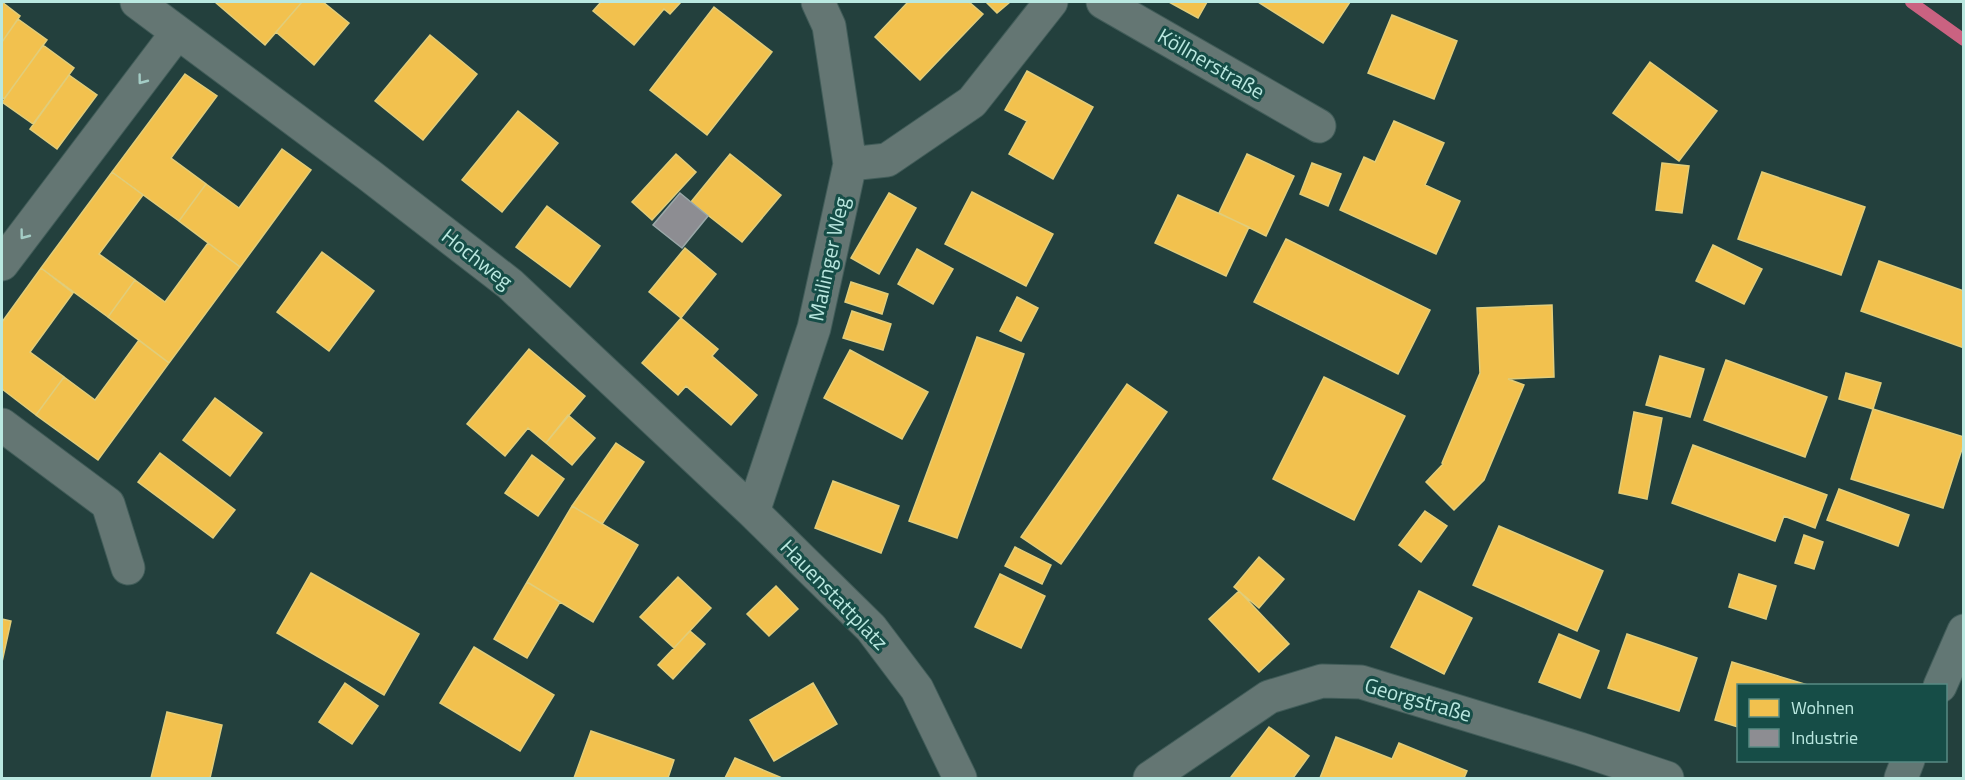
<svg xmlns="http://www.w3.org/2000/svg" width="1965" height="780" viewBox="0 0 1965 780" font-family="'Titillium Web',sans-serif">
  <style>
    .homes { fill: #f2c14e; stroke: #e1cd7a; stroke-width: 1.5 }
    .industry { fill: #8d8d92; stroke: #9aa8a9; stroke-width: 1.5 }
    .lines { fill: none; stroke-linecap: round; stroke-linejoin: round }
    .stream { stroke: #ca6281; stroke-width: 12 }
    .street-casing { stroke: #415c59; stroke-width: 35 }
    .secondary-casing { stroke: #415c59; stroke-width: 35 }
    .street { stroke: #647673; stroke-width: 33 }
    .secondary { stroke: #627774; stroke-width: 33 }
    .oneway { stroke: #a4ccc5 }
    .labels { text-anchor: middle; stroke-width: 6; stroke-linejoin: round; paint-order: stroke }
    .street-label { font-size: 21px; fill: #bae8e0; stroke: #164d47 }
  </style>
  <rect width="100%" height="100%" fill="#23403d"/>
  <path class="homes" d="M2 2 20 16 2 42Z
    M215 2H302L265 45Z
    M302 2H323L349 23 314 65 276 32Z
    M601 2H681L670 14 664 9 634 45 593 11Z
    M908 2H969L983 14 920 80 875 37Z
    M986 2H1010L997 13Z
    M1169 2H1207L1198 18Z
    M1258 2H1350L1323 43Z
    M714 7 772 52 707 135 650 90Z
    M1392 15 1457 41 1434 99 1368 73Z
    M18 19 47 40 4 99 2 97V42Z
    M430 35 477 74 423 140 375 101Z
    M43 45 74 68 33 124 2 102Z
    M1650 62 1717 111 1679 161 1613 113Z
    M1027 71 1093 107 1053 179 1009 154 1027 121 1005 110Z
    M185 74 217 96 171 158 206 184 179 221 112 172Z
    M69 75 97 95 57 149 30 129Z
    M518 111 558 143 502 212 462 180Z
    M1394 121 1444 143 1425 185 1460 201 1436 254 1340 210 1364 157 1375 162Z
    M282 149 311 170 240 267 179 221 206 184 239 208Z
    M676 154 696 172 652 220 632 202Z
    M730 154 781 195 742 242 691 202Z
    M1247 154 1294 176 1266 236 1219 213Z
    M1312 163 1341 174 1328 206 1300 194Z
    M1662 163 1689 166 1682 213 1656 210Z
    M112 172 143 195 99 254 135 280 108 317 41 268Z
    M1762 172 1865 207 1841 275 1738 239Z
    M972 192 1053 234 1026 286 945 244Z
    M889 193 916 208 879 274 851 258Z
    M1178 195 1249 227 1226 276 1155 243Z
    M547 206 600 246 570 287 516 247Z
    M1286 239 1430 310 1398 374 1254 302Z
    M208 243 240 267 169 363 108 317 135 280 165 302Z
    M1713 245 1762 269 1744 304 1696 281Z
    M685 248 716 274 681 318 649 292Z
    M917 249 953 269 933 304 898 284Z
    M322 252 374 291 329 351 277 312Z
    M1879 261 1964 291V348L1861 311Z
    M41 268 73 293 30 352 64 377 36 415 2 389V322Z
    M851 282 888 294 882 314 845 302Z
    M1017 297 1038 308 1021 341 1000 331Z
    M1552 305 1554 377 1508 379 1524 385 1484 480 1454 510 1426 482 1443 464 1442 463 1480 373 1477 308Z
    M852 311 891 324 883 350 843 338Z
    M681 318 718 349 712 356 757 395 731 425 686 386 678 395 642 363Z
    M977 337 1024 354 957 538 909 521Z
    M139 340 169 363 98 460 36 415 64 377 95 400Z
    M529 349 585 396 546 443 528 428 505 456 467 424Z
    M850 350 928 392 902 439 824 398Z
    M1660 356 1704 369 1690 417 1646 405Z
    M1726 360 1827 397 1805 457 1704 420Z
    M1846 373 1881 383 1873 409 1839 399Z
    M1324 377 1405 416 1354 520 1273 479Z
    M1127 384 1167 412 1061 564 1021 537Z
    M215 398 262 433 230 476 183 440Z
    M1873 409 1964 437V443L1943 508 1851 479Z
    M1634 412 1662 418 1647 499 1619 493Z
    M568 415 595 438 572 465 546 443Z
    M616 443 644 462 602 524 572 506Z
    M1693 445 1827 495 1815 528 1784 516 1775 541 1672 503Z
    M160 453 235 510 213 538 138 482Z
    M532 455 564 479 538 516 505 493Z
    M833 481 899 506 881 553 815 528Z
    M1839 489 1909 515 1898 546 1827 520Z
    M572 506 638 545 593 622 527 582Z
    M1425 511 1447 526 1421 562 1399 545Z
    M1499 526 1603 571 1577 631 1473 585Z
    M1804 535 1823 542 1814 569 1795 563Z
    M1015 547 1051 565 1042 584 1005 566Z
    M1259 557 1284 579 1259 608 1234 587Z
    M311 573 419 634 384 695 277 633Z
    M1000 574 1045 596 1021 648 975 627Z
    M1739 574 1776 586 1766 619 1729 607Z
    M678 577 711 608 674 648 640 617Z
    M527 582 560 602 527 658 494 639Z
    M776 586 798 609 769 636 747 614Z
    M1239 591 1289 644 1259 672 1209 619Z
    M1419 591 1472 618 1444 674 1391 647Z
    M2 619 11 621 2 662Z
    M690 631 705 644 673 679 658 665Z
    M1559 634 1599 651 1580 698 1539 682Z
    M1627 634 1697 658 1679 711 1608 688Z
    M474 647 554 695 520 751 440 703Z
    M1732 662 1811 686H1738V727L1715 720Z
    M345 683 378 706 352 744 319 722Z
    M813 683 837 724 774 761 750 720Z
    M167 712 222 725 210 778H151Z
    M1269 727 1309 756 1293 778H1233L1231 777Z
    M591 731 674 760 668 778H574Z
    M1336 737 1392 759 1399 743 1467 771 1464 778H1320Z
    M735 758 782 778H725Z"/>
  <path class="industry" d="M680 193 708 216 682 248 653 225Z"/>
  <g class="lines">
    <path class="stream" d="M1911 2 1964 40"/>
    <defs>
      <path id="street" d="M137 2 369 175 510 284 753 512 871 628 917 689 960 778
        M1103 2 1319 126
        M850 164 887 160 972 102 1051 2
        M2 264 177 33
        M2 425 108 504 128 568
        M753 512 814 328 850 164 829 26 818 2
        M1150 778 1269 697 1322 681 1361 682 1580 749 1667 778"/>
      <path id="secondary" d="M1940 686 1964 631
        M1901 778 1908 760"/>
    </defs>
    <use href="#street" class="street-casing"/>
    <use href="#secondary" class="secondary-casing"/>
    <use href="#street" class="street"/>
    <use href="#secondary" class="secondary"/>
  </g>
  <defs><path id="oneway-chevron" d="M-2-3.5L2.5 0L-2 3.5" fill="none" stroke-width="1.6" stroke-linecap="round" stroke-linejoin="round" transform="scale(1.5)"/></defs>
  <g class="oneway">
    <use href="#oneway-chevron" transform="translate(142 80) rotate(127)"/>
    <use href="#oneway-chevron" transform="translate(24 235) rotate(127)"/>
  </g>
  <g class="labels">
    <g class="street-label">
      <text transform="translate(1211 64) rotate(30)" y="7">Köllnerstraße</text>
      <text transform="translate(477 259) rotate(38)" y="7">Hochweg</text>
      <text transform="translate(829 259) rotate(-78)" y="7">Mailinger Weg</text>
      <text transform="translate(834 595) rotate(46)" y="7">Hauenstattplatz</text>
      <text transform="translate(1418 700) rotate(16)" y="7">Georgstraße</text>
    </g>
  </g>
  <rect width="1965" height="780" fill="none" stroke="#bae8e0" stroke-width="6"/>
  <rect x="1737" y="684" width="210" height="78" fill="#164d47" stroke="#588b84" stroke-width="1.5"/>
  <rect x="1749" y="699" width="30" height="18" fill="#f2c14e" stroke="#588b84" stroke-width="1.5"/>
  <text x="1791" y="714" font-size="18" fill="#bae8e0">Wohnen</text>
  <rect x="1749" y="729" width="30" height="18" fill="#8d8d92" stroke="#588b84" stroke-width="1.5"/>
  <text x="1791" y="744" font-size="18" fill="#bae8e0">Industrie</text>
</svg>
